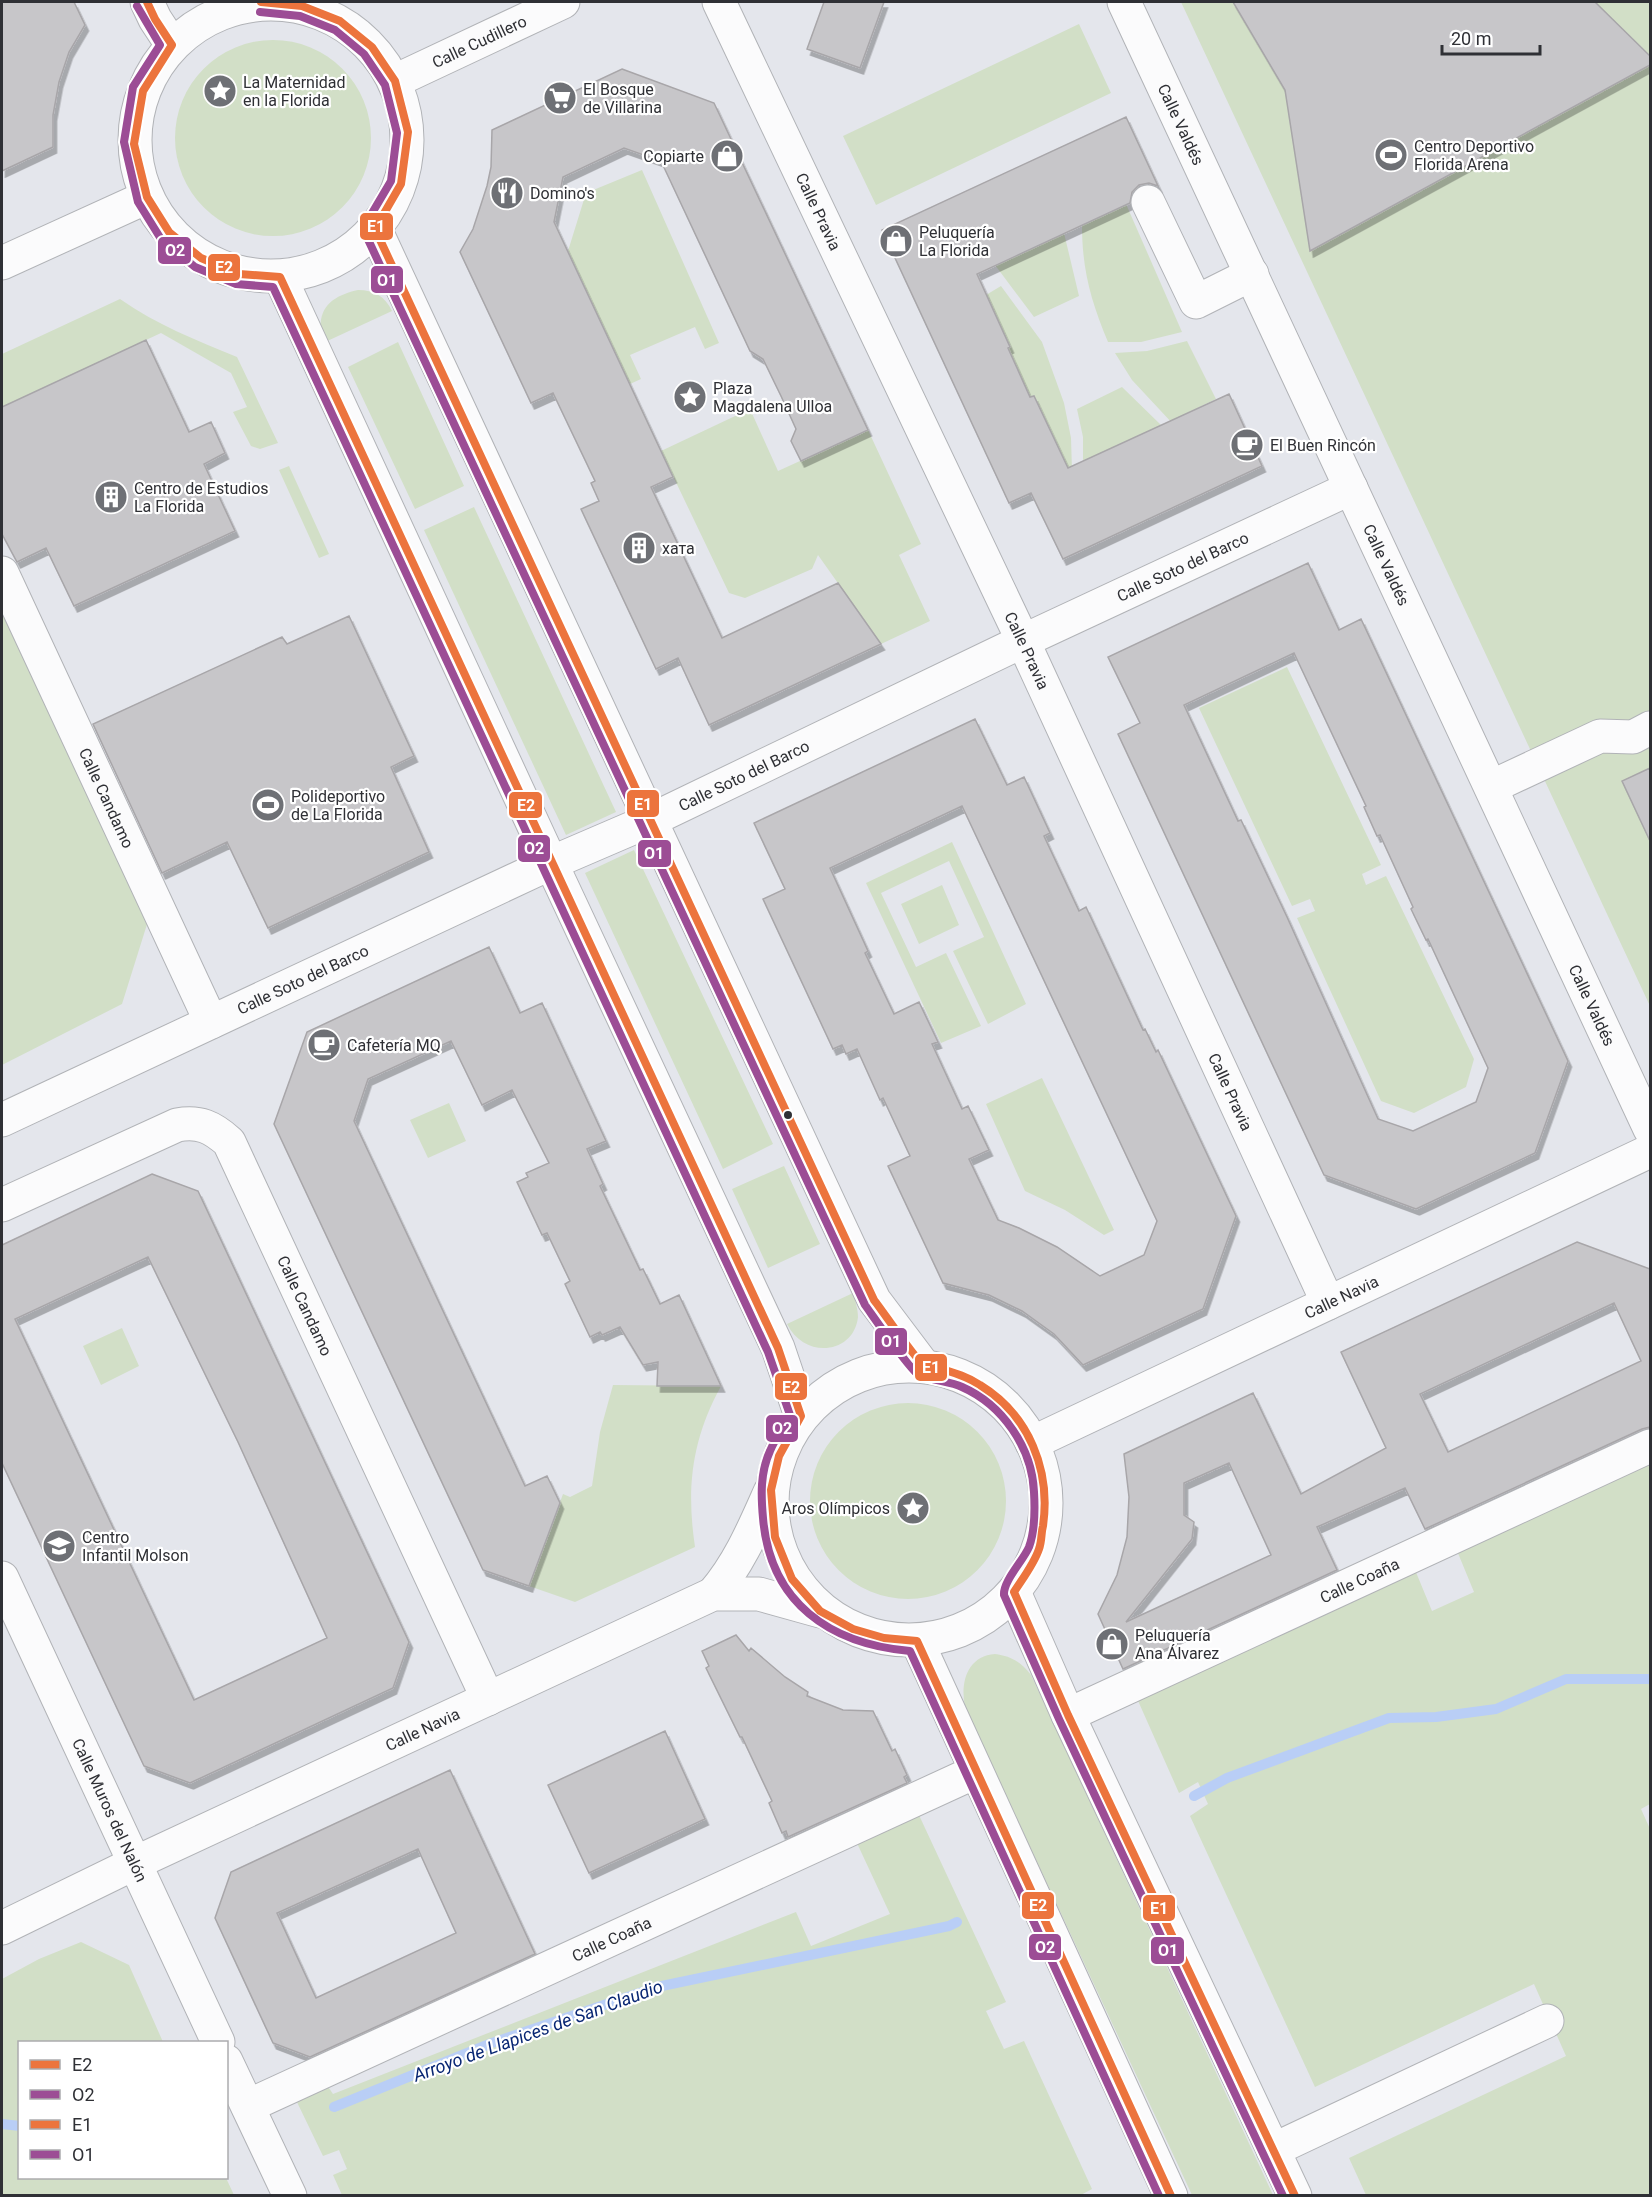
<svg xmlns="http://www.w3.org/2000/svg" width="1652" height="2197" viewBox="0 0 1652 2197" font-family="Roboto,sans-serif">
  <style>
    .green { fill: #d2dfc7 }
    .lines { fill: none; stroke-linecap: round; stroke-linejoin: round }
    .stream { stroke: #b9cef6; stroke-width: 10 }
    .building { fill: #c7c6c9; stroke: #a8a6a9; stroke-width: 1.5; fill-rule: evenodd; filter: url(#shadow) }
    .minor-casing { stroke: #b1b3b7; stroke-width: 35 }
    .minor { stroke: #fbfbfc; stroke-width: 33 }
    .bus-1-casing { stroke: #fff; stroke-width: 12 }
    .bus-2-casing { stroke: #fff; stroke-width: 12 }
    .bus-3-casing { stroke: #fff; stroke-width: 12 }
    .bus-4-casing { stroke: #fff; stroke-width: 12 }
    .bus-1 { stroke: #ec743d; stroke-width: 8 }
    .bus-2 { stroke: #9c4d95; stroke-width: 8 }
    .bus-3 { stroke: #ec743d; stroke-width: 8 }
    .bus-4 { stroke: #9c4d95; stroke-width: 8 }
    .bus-dot { fill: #2f3035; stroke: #fff; stroke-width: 2 }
    .labels { text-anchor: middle; stroke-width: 4.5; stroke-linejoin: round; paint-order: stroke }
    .street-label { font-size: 16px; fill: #2f3035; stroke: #fff }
    .poi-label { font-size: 16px; fill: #2f3035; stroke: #fff; text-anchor: start }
    .water-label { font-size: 18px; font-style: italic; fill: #082673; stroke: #fff }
    .line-badge { stroke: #fff; stroke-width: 2 }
    .badge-label { font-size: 16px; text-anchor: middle; font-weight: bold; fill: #fff }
  </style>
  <defs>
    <filter id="shadow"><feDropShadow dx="3.5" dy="6" stdDeviation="0" flood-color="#0004"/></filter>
  </defs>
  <rect width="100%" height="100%" fill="#e4e6ec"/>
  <path class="green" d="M1181 2H1650V1006Z
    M1079 24 1111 93 876 205 843 136Z
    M175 138a98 98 0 1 1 196 0a98 98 0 1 1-196 0Z
    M642 170 719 343 705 349 695 327 630 355 641 379 630 384 568 251 586 193Z
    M1126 204 1182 332 1141 342H1108C1091 301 1082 270 1082 225Z
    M1064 233 1079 296 1034 317 995 265Z
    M1001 286 1042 342 1064 403 1071 438 1072 471 1066 474 1059 448 1034 396 1030 397 1008 348 1010 346 986 295Z
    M358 290C374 290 385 296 392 311L323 343C315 312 327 297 358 290Z
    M120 299C157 325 196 340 237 357L278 443 260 449 251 446 233 412 247 407 231 373 161 333 2 407V354Z
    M1187 341 1216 399 1185 414 1173 424 1132 380 1115 353 1147 351Z
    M398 342 464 486 415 509 348 367Z
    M1122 387 1161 425 1083 462V437L1077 409Z
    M750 409 778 471 868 430 921 544 899 555 930 621 881 644 818 555 812 569 745 598 729 593 661 451Z
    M289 466 329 554 319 558 279 470Z
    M474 507 616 812 566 835 424 530Z
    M2 573 154 902 122 1004 2 1065Z
    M1287 667 1381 865 1362 874 1366 885 1386 876 1474 1059 1466 1087 1414 1113 1381 1101 1297 918 1315 911 1310 899 1292 906 1199 708Z
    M952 842 1026 1004 988 1024 953 951 984 937 949 861 881 893 916 967 946 953 981 1026 941 1043 866 883Z
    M634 850 773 1144 723 1169 585 873Z
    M942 885 959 925 919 944 901 904Z
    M1042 1078 1114 1230 1104 1235 1065 1210 1025 1191 986 1104Z
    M449 1103 466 1141 428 1158 410 1120Z
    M784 1166 820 1244 768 1268 732 1189Z
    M853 1293C855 1300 858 1309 858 1317 854 1354 805 1360 787 1324Z
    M122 1328 139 1366 101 1385 83 1346Z
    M613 1385 721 1386C692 1439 686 1487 695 1547L575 1602 529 1586 563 1494 570 1497 592 1486 600 1432Z
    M810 1501a98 98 0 1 1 196 0a98 98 0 1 1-196 0Z
    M1650 1454V1804L1641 1809 1650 1829V2195H1366L1349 2158 1566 2056 1534 1984 1315 2087 1190 1816 1208 1804 1198 1782 1179 1793 1135 1694 1413 1565 1432 1611 1474 1592 1455 1546Z
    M995 1654C1011 1656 1021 1662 1031 1675L1273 2195H1192L965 1707C960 1683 967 1656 995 1654Z
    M918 1813 1006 2002 986 2011 1004 2049 1024 2041 1092 2189 1079 2196 342 2195 333 2175 347 2169 339 2150 323 2156 296 2100 327 2085 333 2094 796 1912 811 1946 890 1914 856 1841Z
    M81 1942 129 1965 163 2042H20V2178H226L234 2195H2V1979L39 1959Z"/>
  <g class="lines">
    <path class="stream" d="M1194 1796 1227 1778 1389 1718 1436 1717 1496 1709 1566 1679H1650
      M334 2107 492 2043 657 1987 949 1926 957 1922
      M2 2124 20 2126"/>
  </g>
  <path class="building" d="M2 2H74L85 25 69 52 59 82 53 115V147L2 171Z
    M824 2H884L860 68 807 49Z
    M1233 2H1595L1650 56V65L1310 251 1285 90Z
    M622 69 714 103 868 430 801 461 791 441 796 429 781 396 763 359 750 351 661 161 624 148 563 177 554 222 673 477 651 487 722 638 838 583 881 644 709 725 678 658 656 669 581 509 599 501 591 483 595 481 553 393 531 403 460 252 473 229 487 186 491 167 492 130Z
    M1126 117 1158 186 1149 183 1139 185 1132 192 1130 203 977 274 1010 347 1008 348 1030 397 1034 396 1068 468 1229 394 1262 466 1063 559 1031 493 1009 503 882 230Z
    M146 340 189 432 211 422 225 453 204 464 235 531 74 606 46 548 17 562 2 534V407Z
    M1308 563 1339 630 1361 619 1568 1061 1535 1153 1416 1209 1324 1175 1118 734 1140 723 1108 657ZM1294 653 1366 806 1364 807 1377 836 1380 835 1413 907 1411 909 1426 940 1428 939 1488 1068 1476 1102 1413 1131 1378 1119 1287 917 1241 820 1238 821 1184 705Z
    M349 616 414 756 391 767 429 852 268 928 227 842 162 873 93 724 282 637 287 644Z
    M975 719 1007 785 1024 777 1050 833 1044 836 1079 911 1086 907 1143 1030 1145 1029 1156 1052 1158 1050 1236 1216 1203 1309 1083 1365 1054 1334 1022 1311 989 1295 943 1283 888 1166 910 1156 883 1098 880 1100 857 1049 846 1054 842 1045 833 1049 763 899 785 889 754 823ZM962 806 1157 1221 1144 1255 1100 1276 1057 1247 1019 1228 998 1220 969 1159 989 1150 968 1106 962 1109 932 1044 938 1042 919 1002 894 1014 865 953 868 951 830 868Z
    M1650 768V841L1622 781Z
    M489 947 520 1013 542 1003 606 1141 587 1149 603 1184 600 1186 640 1270 643 1269 660 1304 679 1295 721 1386H657L658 1362 643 1365 620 1327 602 1335 600 1332 590 1337 565 1284 570 1281 547 1233 542 1235 517 1182 528 1177 526 1173 549 1163 512 1090 482 1105 451 1041 368 1079 354 1121 525 1486 547 1476 560 1503 529 1586 483 1570 274 1124 307 1032Z
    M152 1174 198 1191 409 1642 393 1688 190 1783 144 1766 2 1463V1245ZM148 1257 238 1442 327 1638 194 1700 15 1319Z
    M1577 1242 1650 1269V1427L1642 1429 1425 1529 1405 1488 1317 1527 1337 1570 1123 1669 1098 1614 1117 1575 1127 1537 1129 1497 1124 1454 1253 1393 1301 1494 1386 1448 1341 1352ZM1614 1303 1641 1361 1448 1452 1420 1394ZM1229 1463 1271 1555 1126 1622 1192 1539 1194 1522 1184 1515V1483Z
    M736 1635 749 1651 751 1648 785 1677 808 1692 807 1696 843 1710 873 1711 892 1751 895 1749 907 1775 904 1777 907 1783 788 1837 786 1831 782 1833 769 1803 772 1801 742 1737H740L706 1668 709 1666 702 1651Z
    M665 1731 705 1819 589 1873 548 1785Z
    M450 1770 535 1954 310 2057 273 2043 215 1918 231 1872ZM418 1849 456 1933 316 1998 277 1913Z"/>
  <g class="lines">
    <defs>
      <g id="minor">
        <path d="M147 2 155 19 172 45"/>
        <path id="s1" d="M719 2 1023 641 1328 1303"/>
        <path id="s2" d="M1124 2 1650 1129"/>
        <circle cx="271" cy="140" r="136"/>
        <path id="s3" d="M395 81 563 2"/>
        <path d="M1148 202 1196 302 1252 274"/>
        <path d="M375 229 874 1300 923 1365"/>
        <path d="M2 263 147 197"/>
        <path d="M280 277 551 863 778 1348 801 1416"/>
        <path id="s4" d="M2 573 211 1022"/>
        <path d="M1491 787 1600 736 1633 737 1650 728"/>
        <path id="s5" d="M2 1120 551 863 651 820 1023 641 1351 488"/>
        <path id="s6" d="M2 1205 177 1125C200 1121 212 1127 229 1142L488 1699"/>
        <circle cx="909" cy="1503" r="137"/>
        <path id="s7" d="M1032 1443 1650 1151"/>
        <path id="s8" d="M2 1578 218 2042"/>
        <path d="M1014 1592 1068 1715 1295 2196"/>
        <path d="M713 1594C739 1564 754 1528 770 1492"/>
        <path d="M917 1641 1171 2196"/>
        <path id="s9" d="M1068 1715 1650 1446"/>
        <path id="s10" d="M2 1928 133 1864 713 1594H759L820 1611"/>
        <path d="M226 2061 290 2196"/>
        <path id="s11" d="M248 2106 975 1772"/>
        <path d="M1273 2150 1547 2021"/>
      </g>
    </defs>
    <use href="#minor" class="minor-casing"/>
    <use href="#minor" class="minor"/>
    <defs>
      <path id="bus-1" d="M147 2 155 19 172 45 143 91 134 144 147 197 169 232 201 258 239 274 280 277 778 1348 801 1416 779 1456 771 1490 775 1537 792 1579 820 1611 853 1629 884 1638 917 1641 1171 2196"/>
      <path id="bus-2" d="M137 6 160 45 133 87 124 142 138 202 161 239 195 267 236 284 273 287 768 1352 790 1415C783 1427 775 1439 770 1451 760 1473 761 1496 763 1518 770 1603 830 1644 910 1651L1159 2196"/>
      <path id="bus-3" d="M261 2 302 6 340 21 372 47 395 81 408 132 401 184 375 229 874 1300C882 1310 917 1362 924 1365 929 1368 937 1368 942 1369 955 1373 968 1377 980 1385 1029 1415 1051 1470 1043 1526 1041 1533 1042 1541 1039 1549 1034 1564 1023 1578 1014 1592L1068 1715 1295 2196"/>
      <path id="bus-4" d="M260 12 300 16 335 30 364 54 385 85 397 133 391 181 365 225V233L865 1305C873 1316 910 1370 918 1374 931 1381 949 1381 962 1387 1003 1405 1032 1448 1034 1492 1035 1509 1035 1531 1029 1547 1023 1561 1003 1581 1004 1595L1059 1719 1283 2196"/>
    </defs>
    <use href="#bus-1" class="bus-1-casing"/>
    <use href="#bus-2" class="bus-2-casing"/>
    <use href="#bus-3" class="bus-3-casing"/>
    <use href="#bus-4" class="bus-4-casing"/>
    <use href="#bus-1" class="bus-1"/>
    <use href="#bus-2" class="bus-2"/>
    <use href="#bus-3" class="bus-3"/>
    <use href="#bus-4" class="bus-4"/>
  </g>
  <defs>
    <symbol id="sight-disc" viewBox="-11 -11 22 22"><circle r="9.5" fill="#6e7075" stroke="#fff"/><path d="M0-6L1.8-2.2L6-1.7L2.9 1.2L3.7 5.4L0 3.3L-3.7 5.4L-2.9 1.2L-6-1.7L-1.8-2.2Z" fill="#fff"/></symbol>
    <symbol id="supermarket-disc" viewBox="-11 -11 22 22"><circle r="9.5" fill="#6e7075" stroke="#fff"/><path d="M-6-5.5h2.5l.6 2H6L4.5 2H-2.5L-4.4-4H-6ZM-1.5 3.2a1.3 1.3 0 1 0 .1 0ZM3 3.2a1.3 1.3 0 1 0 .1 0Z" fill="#fff"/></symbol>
    <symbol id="stadium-disc" viewBox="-11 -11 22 22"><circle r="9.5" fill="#6e7075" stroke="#fff"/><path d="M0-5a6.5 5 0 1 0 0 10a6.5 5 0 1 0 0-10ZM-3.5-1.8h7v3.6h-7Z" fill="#fff"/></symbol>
    <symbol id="shop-disc" viewBox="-11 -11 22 22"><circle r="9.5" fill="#6e7075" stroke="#fff"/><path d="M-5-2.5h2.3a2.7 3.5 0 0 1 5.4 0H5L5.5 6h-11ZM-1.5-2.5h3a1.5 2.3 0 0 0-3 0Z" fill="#fff"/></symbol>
    <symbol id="restaurant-disc" viewBox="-11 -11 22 22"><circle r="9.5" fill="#6e7075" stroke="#fff"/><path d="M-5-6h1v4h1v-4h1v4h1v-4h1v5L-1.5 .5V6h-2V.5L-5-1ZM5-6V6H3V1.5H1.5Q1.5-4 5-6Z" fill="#fff"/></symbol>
    <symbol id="cafe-disc" viewBox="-11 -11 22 22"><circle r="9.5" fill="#6e7075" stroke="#fff"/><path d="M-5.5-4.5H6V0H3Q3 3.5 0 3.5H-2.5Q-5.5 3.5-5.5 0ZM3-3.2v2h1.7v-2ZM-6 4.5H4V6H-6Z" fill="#fff"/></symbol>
    <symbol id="building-disc" viewBox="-11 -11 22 22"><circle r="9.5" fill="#6e7075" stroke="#fff"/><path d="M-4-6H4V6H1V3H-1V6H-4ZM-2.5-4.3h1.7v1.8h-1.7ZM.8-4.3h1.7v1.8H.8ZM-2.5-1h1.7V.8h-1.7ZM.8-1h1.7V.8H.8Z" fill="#fff"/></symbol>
    <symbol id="school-disc" viewBox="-11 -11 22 22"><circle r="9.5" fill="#6e7075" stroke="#fff"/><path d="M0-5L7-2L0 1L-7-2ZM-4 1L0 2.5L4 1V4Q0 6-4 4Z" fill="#fff"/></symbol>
  </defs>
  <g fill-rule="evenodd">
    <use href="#sight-disc" x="201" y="72" width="38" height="38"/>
    <use href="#supermarket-disc" x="541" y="79" width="38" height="38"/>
    <use href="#stadium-disc" x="1372" y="136" width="38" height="38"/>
    <use href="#shop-disc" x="708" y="137" width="38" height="38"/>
    <use href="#restaurant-disc" x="488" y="174" width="38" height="38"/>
    <use href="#shop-disc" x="877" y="222" width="38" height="38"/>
    <use href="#sight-disc" x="671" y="378" width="38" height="38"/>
    <use href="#cafe-disc" x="1228" y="426" width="38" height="38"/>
    <use href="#building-disc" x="92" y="478" width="38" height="38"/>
    <use href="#building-disc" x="620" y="529" width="38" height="38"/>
    <use href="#stadium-disc" x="249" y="786" width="38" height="38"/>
    <use href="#cafe-disc" x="305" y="1026" width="38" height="38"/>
    <use href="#sight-disc" x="894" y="1489" width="38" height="38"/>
    <use href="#school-disc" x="40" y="1527" width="38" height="38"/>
    <use href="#shop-disc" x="1093" y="1625" width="38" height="38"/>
  </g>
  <circle class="bus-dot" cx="788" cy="1115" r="5"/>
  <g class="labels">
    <g class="street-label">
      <text dy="6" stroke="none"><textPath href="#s3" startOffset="93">Calle Cudillero</textPath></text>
      <text dy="6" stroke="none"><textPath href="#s2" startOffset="135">Calle Valdés</textPath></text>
      <text dy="6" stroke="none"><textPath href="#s1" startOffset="232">Calle Pravia</textPath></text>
      <text dy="6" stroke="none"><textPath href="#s2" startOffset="621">Calle Valdés</textPath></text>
      <text dy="6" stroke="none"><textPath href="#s5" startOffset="1304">Calle Soto del Barco</textPath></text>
      <text dy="6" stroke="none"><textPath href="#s1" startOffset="718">Calle Pravia</textPath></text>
      <text dy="6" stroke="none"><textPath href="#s5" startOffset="818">Calle Soto del Barco</textPath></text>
      <text dy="6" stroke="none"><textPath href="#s4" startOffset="248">Calle Candamo</textPath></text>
      <text dy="6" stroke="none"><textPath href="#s5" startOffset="332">Calle Soto del Barco</textPath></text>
      <text dy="6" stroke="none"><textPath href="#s2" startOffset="1107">Calle Valdés</textPath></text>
      <text dy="6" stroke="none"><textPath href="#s1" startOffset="1204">Calle Pravia</textPath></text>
      <text dy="6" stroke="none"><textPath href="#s7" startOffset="342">Calle Navia</textPath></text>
      <text dy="6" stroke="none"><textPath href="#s6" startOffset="430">Calle Candamo</textPath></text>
      <text dy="6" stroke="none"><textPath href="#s9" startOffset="321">Calle Coaña</textPath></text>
      <text dy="6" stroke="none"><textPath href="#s10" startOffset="465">Calle Navia</textPath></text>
      <text dy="6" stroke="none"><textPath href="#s8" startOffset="256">Calle Muros del Nalón</textPath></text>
      <text dy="6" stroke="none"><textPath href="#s11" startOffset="400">Calle Coaña</textPath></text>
    </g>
    <g class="poi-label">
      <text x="243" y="88">La Maternidad<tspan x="243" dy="18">en la Florida</tspan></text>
      <text x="583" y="95">El Bosque<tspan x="583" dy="18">de Villarina</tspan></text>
      <text x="1414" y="152">Centro Deportivo<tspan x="1414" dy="18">Florida Arena</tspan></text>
      <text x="704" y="162" text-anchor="end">Copiarte</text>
      <text x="530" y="199">Domino's</text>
      <text x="919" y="238">Peluquería<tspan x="919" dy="18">La Florida</tspan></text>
      <text x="713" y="394">Plaza<tspan x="713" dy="18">Magdalena Ulloa</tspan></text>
      <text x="1270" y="451">El Buen Rincón</text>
      <text x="134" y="494">Centro de Estudios<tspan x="134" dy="18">La Florida</tspan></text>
      <text x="662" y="554">хата</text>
      <text x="291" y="802">Polideportivo<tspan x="291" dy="18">de La Florida</tspan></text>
      <text x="347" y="1051">Cafetería MQ</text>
      <text x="890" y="1514" text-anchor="end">Aros Olímpicos</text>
      <text x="82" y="1543">Centro<tspan x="82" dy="18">Infantil Molson</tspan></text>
      <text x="1135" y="1641">Peluquería<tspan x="1135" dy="18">Ana Álvarez</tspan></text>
    </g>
    <g class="water-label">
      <text transform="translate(538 2031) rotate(-20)" y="6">Arroyo de Llapices de San Claudio</text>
    </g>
  </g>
  <g class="line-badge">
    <rect x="359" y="212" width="35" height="29" rx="6" fill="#ec743d"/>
    <rect x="157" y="236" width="35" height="29" rx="6" fill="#9c4d95"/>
    <rect x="207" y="253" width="34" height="29" rx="6" fill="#ec743d"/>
    <rect x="370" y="265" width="34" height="29" rx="6" fill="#9c4d95"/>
    <rect x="626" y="789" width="34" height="29" rx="6" fill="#ec743d"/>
    <rect x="508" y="791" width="35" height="28" rx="6" fill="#ec743d"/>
    <rect x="517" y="834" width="34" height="29" rx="6" fill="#9c4d95"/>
    <rect x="637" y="839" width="35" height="29" rx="6" fill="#9c4d95"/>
    <rect x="874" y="1327" width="34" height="29" rx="6" fill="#9c4d95"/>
    <rect x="914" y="1353" width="34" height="29" rx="6" fill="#ec743d"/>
    <rect x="774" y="1372" width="34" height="29" rx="6" fill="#ec743d"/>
    <rect x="765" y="1414" width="34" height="29" rx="6" fill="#9c4d95"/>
    <rect x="1021" y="1891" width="34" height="29" rx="6" fill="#ec743d"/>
    <rect x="1142" y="1894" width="34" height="28" rx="6" fill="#ec743d"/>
    <rect x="1028" y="1933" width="34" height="28" rx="6" fill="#9c4d95"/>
    <rect x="1150" y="1936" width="35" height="29" rx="6" fill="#9c4d95"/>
  </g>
  <g class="badge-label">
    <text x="376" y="232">E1</text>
    <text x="175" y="256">O2</text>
    <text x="224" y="273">E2</text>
    <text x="387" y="286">O1</text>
    <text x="643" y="810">E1</text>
    <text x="526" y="811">E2</text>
    <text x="534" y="854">O2</text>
    <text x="654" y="859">O1</text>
    <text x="891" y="1347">O1</text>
    <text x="931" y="1373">E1</text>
    <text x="791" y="1393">E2</text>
    <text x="782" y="1434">O2</text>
    <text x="1038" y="1911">E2</text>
    <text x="1159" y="1914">E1</text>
    <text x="1045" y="1953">O2</text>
    <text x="1168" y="1956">O1</text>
  </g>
  <rect width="1652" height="2197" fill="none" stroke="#2f3035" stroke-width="6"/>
  <rect x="18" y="2041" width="210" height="138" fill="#ffffff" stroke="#acacae" stroke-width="1.5"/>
  <rect x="30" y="2060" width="30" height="9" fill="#ec743d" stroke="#acacae" stroke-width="1.5"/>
  <text x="72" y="2071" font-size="18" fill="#2f3035">E2</text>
  <rect x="30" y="2090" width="30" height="9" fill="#9c4d95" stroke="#acacae" stroke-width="1.5"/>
  <text x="72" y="2101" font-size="18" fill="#2f3035">O2</text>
  <rect x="30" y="2120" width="30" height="9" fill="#ec743d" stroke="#acacae" stroke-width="1.5"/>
  <text x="72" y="2131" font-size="18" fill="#2f3035">E1</text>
  <rect x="30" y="2150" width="30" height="9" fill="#9c4d95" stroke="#acacae" stroke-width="1.5"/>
  <text x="72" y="2161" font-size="18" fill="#2f3035">O1</text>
  <path d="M1442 45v9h98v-9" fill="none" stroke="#2f3035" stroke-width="3"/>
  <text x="1451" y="45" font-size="18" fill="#2f3035" stroke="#ffffff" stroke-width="4.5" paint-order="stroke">20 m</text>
</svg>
